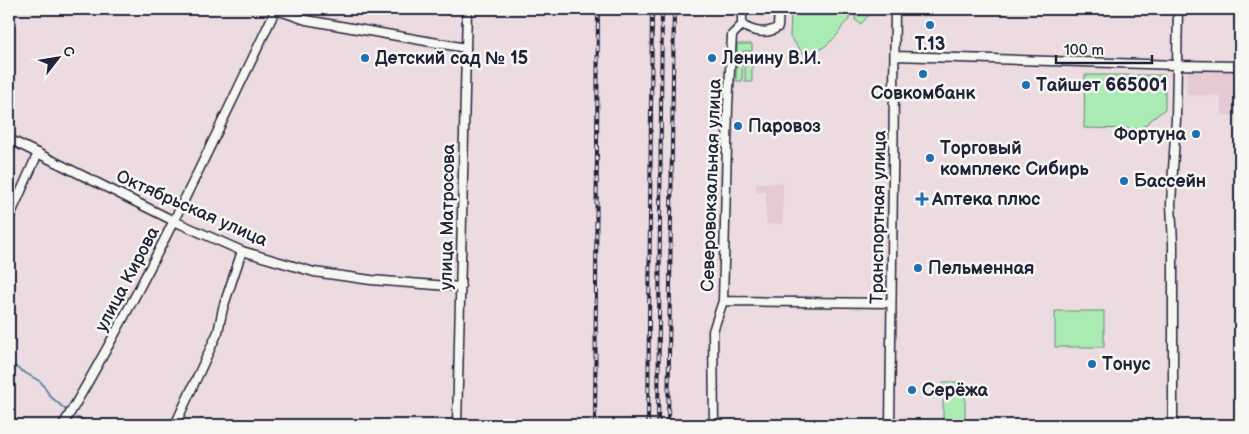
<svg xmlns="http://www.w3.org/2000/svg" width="1249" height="434" viewBox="0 0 1249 434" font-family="'Balsamiq Sans',sans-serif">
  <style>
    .built { fill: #e5cad5 }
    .green { fill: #aaeab3; stroke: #668677 }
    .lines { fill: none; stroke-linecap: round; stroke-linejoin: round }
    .stream { stroke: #5c8a9f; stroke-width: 2 }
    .minor-casing { stroke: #22223b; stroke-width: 11 }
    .minor { stroke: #f6f6f2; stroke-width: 8 }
    .rail-casing { stroke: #22223b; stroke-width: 4 }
    .rail { stroke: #f6f6f2; stroke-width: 2; stroke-dasharray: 5.5; stroke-linecap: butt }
    .poi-dot { fill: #1f6fb2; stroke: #f6f6f2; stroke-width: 2 }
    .labels { text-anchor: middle; stroke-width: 5; stroke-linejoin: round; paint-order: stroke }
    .poi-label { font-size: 18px; font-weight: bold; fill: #22223b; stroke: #f6f6f2; text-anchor: start }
    .street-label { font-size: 18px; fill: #22223b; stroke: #f6f6f2 }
  </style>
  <rect width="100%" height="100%" fill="#ecdce1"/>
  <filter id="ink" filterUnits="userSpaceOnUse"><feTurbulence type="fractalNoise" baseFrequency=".02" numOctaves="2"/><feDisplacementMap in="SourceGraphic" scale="10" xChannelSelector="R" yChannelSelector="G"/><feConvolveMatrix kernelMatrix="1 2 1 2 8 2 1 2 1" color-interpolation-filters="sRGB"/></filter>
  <g filter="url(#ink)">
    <path class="built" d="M1187 70H1240V116L1222 115 1220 96 1186 95Z
      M756 183H783V224H766V192H756Z"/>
    <path class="green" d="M856 9H874L861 24 855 20Z
      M791 10 849 11V20C843 24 843 26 839 32 833 42 817 52 807 58L790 37Z
      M737 44H752V51H743L742 81H736Z
      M745 55H752V82H745Z
      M1085 75H1165V109L1140 129 1084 128Z
      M1055 311H1104V347H1055Z
      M943 382H965V425H943Z"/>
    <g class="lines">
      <path class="stream" d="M9 361 17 368 41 382 50 396 67 411
        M77 418 101 425"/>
      <defs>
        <path id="minor" d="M274 9 306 20 466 48
          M742 25C753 32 767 35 778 27L779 9
          M895 56 1177 65 1240 66
          M9 139 174 221 242 251 314 272 371 280 461 287
          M9 218 38 153
          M723 301 891 303
          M63 425C143 291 209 150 276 9
          M175 425 218 332 223 308 242 251
          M457 425 467 9
          M714 425 713 331 723 301 728 106 732 35 742 25V9
          M890 425 895 9
          M1173 425V244L1171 204 1176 119 1178 9"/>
      </defs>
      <use href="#minor" class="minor-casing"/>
      <use href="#minor" class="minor"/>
      <defs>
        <path id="rail" d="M595 425 598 9
          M648 425 652 9
          M658 425 662 9
          M668 425 674 9"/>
      </defs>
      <use href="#rail" class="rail-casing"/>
      <use href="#rail" class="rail"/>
    </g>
  </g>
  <g class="poi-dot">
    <circle cx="930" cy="25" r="5"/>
    <circle cx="365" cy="58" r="5"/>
    <circle cx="712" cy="58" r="5"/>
    <circle cx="923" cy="74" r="5"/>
    <circle cx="1026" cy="85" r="5"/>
    <circle cx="738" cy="126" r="5"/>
    <circle cx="1196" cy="134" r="5"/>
    <circle cx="930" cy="158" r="5"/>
    <circle cx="1124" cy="181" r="5"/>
    <path d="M919.5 191.5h5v5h5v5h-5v5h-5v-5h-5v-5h5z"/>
    <circle cx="918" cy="268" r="5"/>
    <circle cx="1092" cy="364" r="5"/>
    <circle cx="912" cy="390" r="5"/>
  </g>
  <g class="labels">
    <g class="poi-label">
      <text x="930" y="50" text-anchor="middle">T.13</text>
      <text x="375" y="64">Детский сад № 15</text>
      <text x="722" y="64">Ленину В.И.</text>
      <text x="1036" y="91">Тайшет 665001</text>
      <text x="923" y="99" text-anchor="middle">Совкомбанк</text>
      <text x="748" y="132">Паровоз</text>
      <text x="1186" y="140" text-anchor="end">Фортуна</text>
      <text x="940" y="154">Торговый<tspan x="940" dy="21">комплекс Сибирь</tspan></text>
      <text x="1134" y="187">Бассейн</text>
      <text x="932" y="205">Аптека плюс</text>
      <text x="928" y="274">Пельменная</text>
      <text x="1102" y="370">Тонус</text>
      <text x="922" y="396">Серёжа</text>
    </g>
    <g class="street-label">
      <text transform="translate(711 185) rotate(-88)" y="6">Северовокзальная улица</text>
      <text transform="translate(192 208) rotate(24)" y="6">Октябрьская улица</text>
      <text transform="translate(447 217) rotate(-89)" y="6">улица Матросова</text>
      <text transform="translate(878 217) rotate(-89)" y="6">Транспортная улица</text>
      <text transform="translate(127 279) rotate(-62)" y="6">улица Кирова</text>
    </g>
  </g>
  <rect width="1249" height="434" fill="none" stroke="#f6f6f2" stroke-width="30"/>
  <rect x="15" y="15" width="1219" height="404" fill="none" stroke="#22223b" stroke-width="2" filter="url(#ink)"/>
  <g transform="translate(58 58) rotate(59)" stroke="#f6f6f2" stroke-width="4" paint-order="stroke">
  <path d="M0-4L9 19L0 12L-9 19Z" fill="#22223b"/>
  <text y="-8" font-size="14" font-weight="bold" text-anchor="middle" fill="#22223b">С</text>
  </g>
  <path d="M1056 55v8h96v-8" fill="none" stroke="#22223b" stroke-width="2.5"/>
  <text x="1064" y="55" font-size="15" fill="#22223b" stroke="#f6f6f2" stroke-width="4" paint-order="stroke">100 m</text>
</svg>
